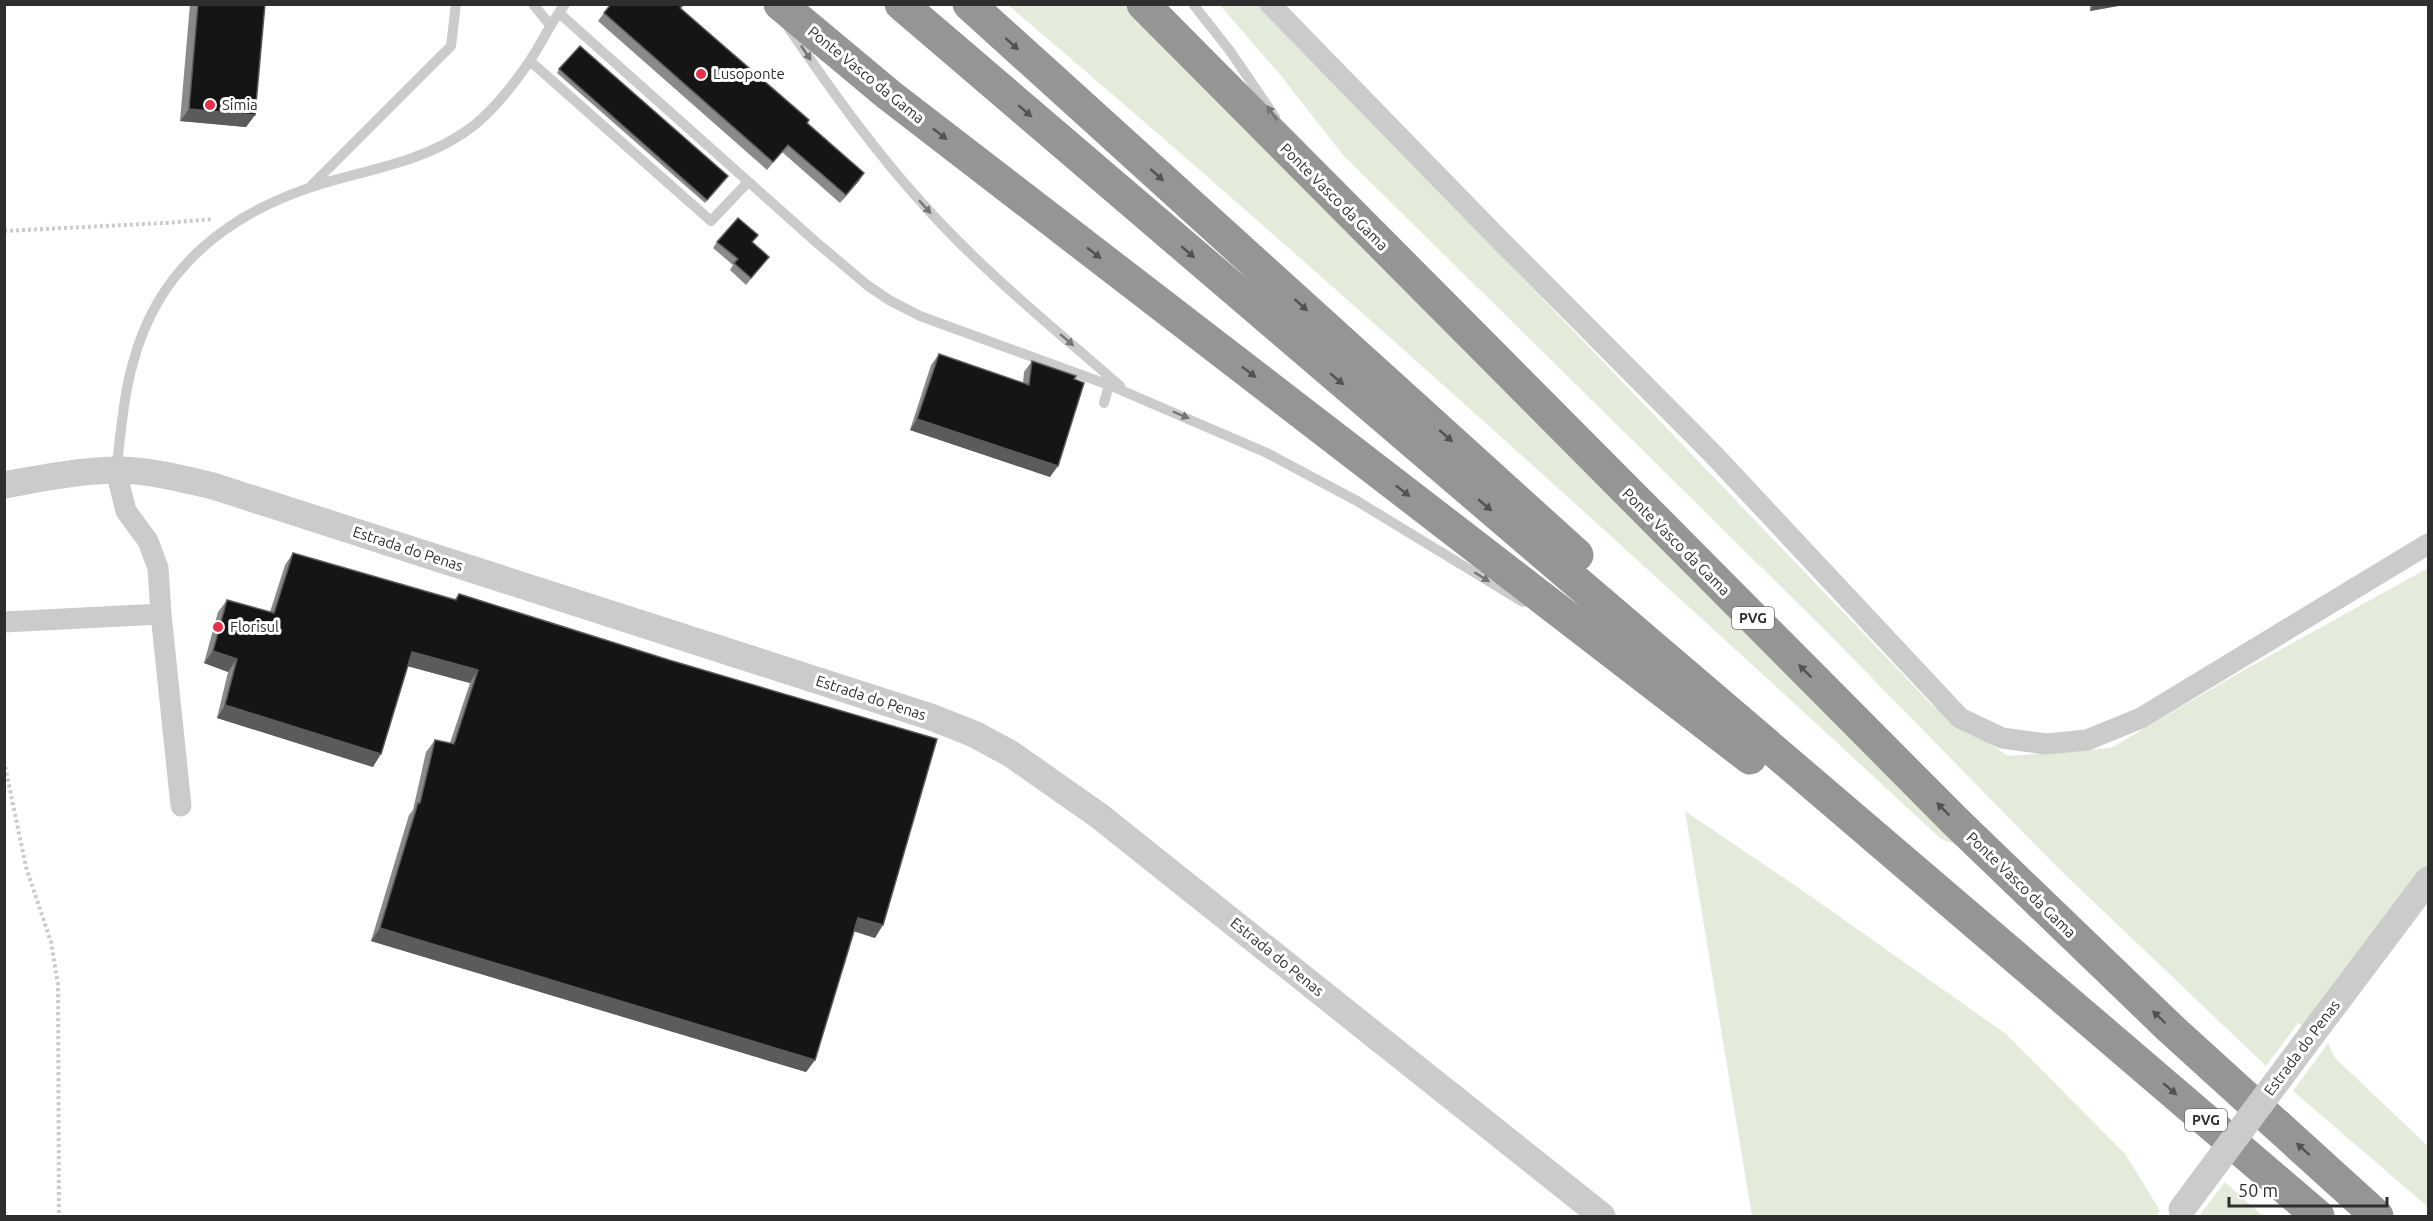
<svg xmlns="http://www.w3.org/2000/svg" width="2433" height="1221" viewBox="0 0 2433 1221" font-family="Ubuntu,sans-serif">
  <style>
    .green { fill: #e5ebdb }
    .lines { fill: none; stroke-linecap: round; stroke-linejoin: round }
    .path { stroke: #cbcbcb; stroke-width: 4; stroke-dasharray: 3 3; stroke-linecap: butt }
    .service { stroke: #cbcbcb; stroke-width: 10 }
    .minor { stroke: #cbcbcb; stroke-width: 21 }
    .tertiary { stroke: #cbcbcb; stroke-width: 27 }
    .motorway { stroke: #959595; stroke-width: 33 }
    .tertiary-bridge { stroke: #cbcbcb; stroke-width: 27 }
    .wall { fill: #8a8a8a }
    .shaded-wall { fill: #5b5b5b }
    .building { fill: #151515; stroke: #5b5b5b; stroke-width: 1.5 }
    .oneway { fill: #525252 }
    .oneway2 { fill: #757575 }
    .poi-dot { fill: #e53048; stroke: #fff; stroke-width: 2 }
    .labels { text-anchor: middle; stroke-width: 6; stroke-linejoin: round; paint-order: stroke }
    .shield { fill: #fff; stroke: #6d6d6d; stroke-width: 1.5 }
    .shield-label { font-size: 14px; font-weight: bold; fill: #2e2e2e }
    .poi-label { font-size: 15px; fill: #2e2e2e; stroke: #fff; text-anchor: start }
    .street-label { font-size: 15px; fill: #2e2e2e; stroke: #fff }
  </style>
  <rect width="100%" height="100%" fill="#fff"/>
  <path class="green" d="M1008 5H1135L1957 845 1941 839C1635 555 1325 275 1008 5Z
    M1220 5H1261L1932 705 2008 756 2111 748 2244 670 2428 568V876L2313 1033 2298 1023 2266 1066 2057 867 1824 629 1343 155 1282 77Z
    M1685 811 1806 893 2006 1034 2126 1155 2160 1211 2156 1216H1752Z
    M2328 1043 2335 1058 2428 1146V1207L2293 1091Z
    M2225 1182 2263 1216H2199Z"/>
  <g class="lines">
    <path class="path" d="M4 231 165 223 213 219
      M4 761 26 867 51 942 58 985 59 1216"/>
    <path class="service" d="M533 4 550 25
      M1193 4 1230 51 1275 117
      M559 13 816 242 867 285 889 300 920 316 1109 385 1267 453 1357 501 1523 602
      M788 27C833 93 878 156 932 214 990 277 1056 330 1120 386
      M530 61 711 221 748 182
      M311 186 451 46 456 4
      M1104 403 1109 385
      M116 470C121 435 123 397 133 363 158 267 230 212 321 184 371 169 421 162 465 132 490 115 512 87 529 62 542 43 551 22 565 4"/>
    <path class="minor" d="M1270 4 1497 237 1712 453 1960 718 2002 738 2046 744 2087 740 2141 718 2428 544
      M116 471 126 511 148 541 158 568 161 614 181 806
      M4 622 161 614"/>
    <path class="tertiary" d="M4 485C43 478 81 470 121 470 152 471 183 479 213 486L931 717 974 734 1011 754 1098 815 1602 1216
      M2313 1033 2428 880"/>
    <path class="motorway" d="M780 4 889 95 1750 758
      M901 4 2318 1216
      M969 4 1577 555
      M1143 4 1955 821 2170 1028 2377 1216"/>
    <path class="tertiary-bridge" d="M2182 1209 2313 1033"/>
  </g>
  <path class="wall" d="M190 4H265L255 115 246 127 180 121Z
    M685 4 681 8 807 123 864 173 840 203 782 152 767 170 598 21 604 13Z
    M2090 4H2129L2090 11Z
    M559 69 725 180 705 203 557 73Z
    M717 242 753 243 769 257 746 285 730 270 733 265 713 248Z
    M939 354 1023 383 1024 372 1032 361 1074 379 1050 477 910 430 931 365Z
    M293 553 454 600 459 594 875 938 854 931 815 1060 806 1072 371 941 409 815 413 810 426 752 435 740 450 743 470 683 408 666 373 767 217 718 228 672 204 663 218 612 227 600 270 612 285 565Z"/>
  <path class="shaded-wall" d="M2094 4H2129L2090 11Z
    M189 109 255 115 246 127 180 121Z
    M864 173 859 181 840 203 846 195Z
    M917 419 1058 466 1050 477 910 430Z
    M213 651 237 659 228 672 204 663Z
    M412 652 478 670 470 683 403 665Z
    M225 705 381 754 373 767 217 718Z
    M858 918 883 925 875 938 850 930Z
    M380 928 815 1060 806 1072 371 941Z"/>
  <path class="building" d="M198 4H265L255 115 189 109Z
    M611 4H683L680 8 809 120 807 123 864 173 846 195 788 145 773 162 604 13Z
    M580 46 728 176 707 200 559 69Z
    M738 218 758 235 752 242 769 257 751 278 734 263 738 259 717 242Z
    M939 354 1029 385 1032 361 1076 376 1074 379 1084 383 1058 466 917 419Z
    M293 553 456 600 459 594 669 660 937 739 883 925 858 918 815 1060 380 928 418 803H420L435 740 454 744 478 670 412 652 381 754 225 705 237 659 213 651 227 600 274 613Z"/>
  <defs><path id="oneway-solid" d="M-6-.8H1V-3.2L6.5 0L1 3.2V.8H-6Z" transform="scale(1.5)"/></defs>
  <g class="oneway">
    <use href="#oneway-solid" transform="translate(1012 44) rotate(42)"/>
    <use href="#oneway-solid" transform="translate(1025 111) rotate(41)"/>
    <use href="#oneway-solid" transform="translate(940 134) rotate(38)"/>
    <use href="#oneway-solid" transform="translate(1157 175) rotate(42)"/>
    <use href="#oneway-solid" transform="translate(1188 252) rotate(41)"/>
    <use href="#oneway-solid" transform="translate(1094 253) rotate(38)"/>
    <use href="#oneway-solid" transform="translate(1301 305) rotate(42)"/>
    <use href="#oneway-solid" transform="translate(1249 372) rotate(38)"/>
    <use href="#oneway-solid" transform="translate(1337 379) rotate(40)"/>
    <use href="#oneway-solid" transform="translate(1446 436) rotate(42)"/>
    <use href="#oneway-solid" transform="translate(1403 491) rotate(38)"/>
    <use href="#oneway-solid" transform="translate(1485 505) rotate(40)"/>
    <use href="#oneway-solid" transform="translate(1805 671) rotate(-135)"/>
    <use href="#oneway-solid" transform="translate(1943 809) rotate(-135)"/>
    <use href="#oneway-solid" transform="translate(2159 1017) rotate(-136)"/>
    <use href="#oneway-solid" transform="translate(2170 1089) rotate(41)"/>
    <use href="#oneway-solid" transform="translate(2303 1149) rotate(-138)"/>
  </g>
  <g class="oneway2">
    <use href="#oneway-solid" transform="translate(806 53) rotate(56)"/>
    <use href="#oneway-solid" transform="translate(1272 113) rotate(-124)"/>
    <use href="#oneway-solid" transform="translate(925 207) rotate(48)"/>
    <use href="#oneway-solid" transform="translate(1067 340) rotate(41)"/>
    <use href="#oneway-solid" transform="translate(1181 415) rotate(23)"/>
    <use href="#oneway-solid" transform="translate(1482 577) rotate(32)"/>
  </g>
  <g class="poi-dot">
    <circle cx="701" cy="74" r="6"/>
    <circle cx="210" cy="105" r="6"/>
    <circle cx="218" cy="627" r="6"/>
  </g>
  <g class="labels">
    <g class="shield">
      <rect x="1732" y="607" width="42" height="22" rx="4.5"/>
      <rect x="2185" y="1109" width="42" height="22" rx="4.5"/>
    </g>
    <g class="shield-label">
      <text x="1753" y="623">PVG</text>
      <text x="2206" y="1125">PVG</text>
    </g>
    <g class="poi-label">
      <text x="713" y="79">Lusoponte</text>
      <text x="222" y="110">Simia</text>
      <text x="230" y="632">Florisul</text>
    </g>
    <g class="street-label">
      <text transform="translate(866 75) rotate(39)" y="5">Ponte Vasco da Gama</text>
      <text transform="translate(1334 197) rotate(45)" y="5">Ponte Vasco da Gama</text>
      <text transform="translate(1676 542) rotate(45)" y="5">Ponte Vasco da Gama</text>
      <text transform="translate(408 549) rotate(18)" y="5">Estrada do Penas</text>
      <text transform="translate(871 698) rotate(18)" y="5">Estrada do Penas</text>
      <text transform="translate(2021 885) rotate(44)" y="5">Ponte Vasco da Gama</text>
      <text transform="translate(1277 957) rotate(39)" y="5">Estrada do Penas</text>
      <text transform="translate(2302 1048) rotate(-53)" y="5">Estrada do Penas</text>
    </g>
  </g>
  <rect width="2433" height="1221" fill="none" stroke="#2e2e2e" stroke-width="12"/>
  <path d="M2229 1197v9h158v-9" fill="none" stroke="#2e2e2e" stroke-width="3"/>
  <text x="2238" y="1197" font-size="18" fill="#2e2e2e" stroke="#ffffff" stroke-width="4.5" paint-order="stroke">50 m</text>
</svg>
